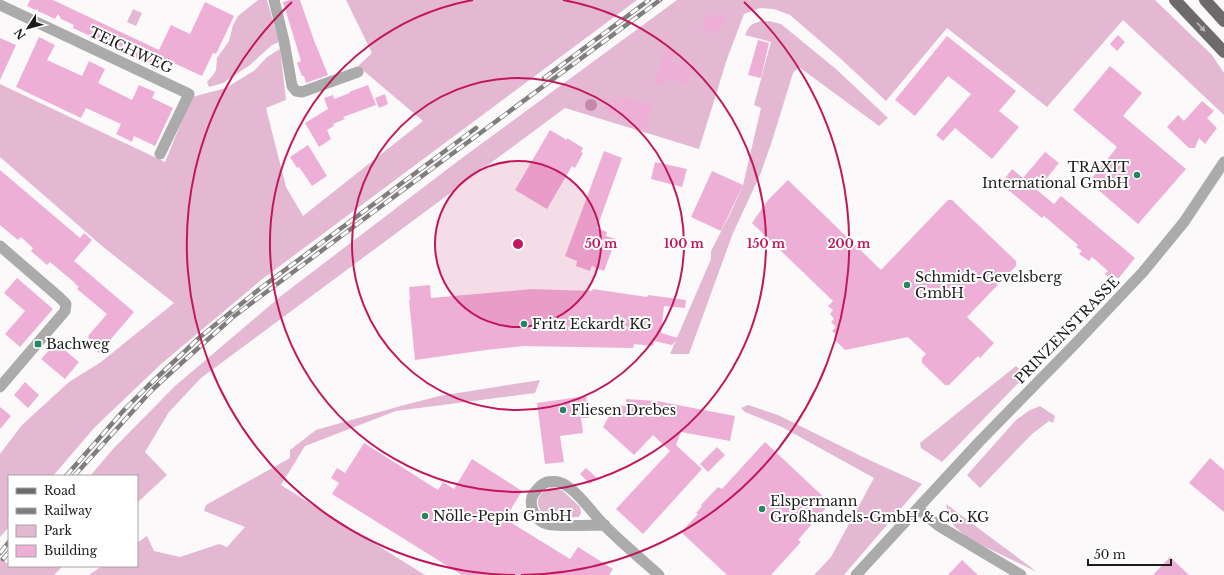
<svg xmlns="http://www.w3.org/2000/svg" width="1224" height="575" viewBox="0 0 1224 575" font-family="'Libre Baskerville',serif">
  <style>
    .green { fill: #e4b8d3 }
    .water { fill: #c488ad }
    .building { fill: #eeafd6 }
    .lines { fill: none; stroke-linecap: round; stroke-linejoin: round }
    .street { stroke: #acabac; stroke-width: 11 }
    .primary { stroke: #6c6a6b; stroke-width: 12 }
    .rail-casing { stroke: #7f7d7e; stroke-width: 4.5 }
    .rail { stroke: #fff; stroke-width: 3; stroke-dasharray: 9; stroke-linecap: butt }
    .oneway { fill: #b6b4b5 }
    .ring { fill: none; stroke: #c2185b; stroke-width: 2 }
    .poi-dot { fill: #25865f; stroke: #fff; stroke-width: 1.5 }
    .labels { text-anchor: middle; stroke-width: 4; stroke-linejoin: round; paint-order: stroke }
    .street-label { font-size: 14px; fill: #1d1c1c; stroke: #fff }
    .poi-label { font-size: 14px; fill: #1d1c1c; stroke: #fff; text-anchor: start }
    .centre { fill: #c2185b; stroke: #fff; stroke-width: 2 }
    .ring-label { font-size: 12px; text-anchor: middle; font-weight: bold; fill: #c2185b; stroke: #fff; stroke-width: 4; stroke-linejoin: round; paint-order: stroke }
  </style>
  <rect width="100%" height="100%" fill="#fcf9fb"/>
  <path class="green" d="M258 0H267L279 42 272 45 250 65 223 83 209 87 207 82 213 75 216 70 217 58 229 41 233 25 238 16Z
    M346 0H637L261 280 160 365 94 428 53 476H9V527L0 537V454L22 425 69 382 101 362 174 303 102 246 0 157V84L165 162 192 97 226 88 255 70 267 57 280 49 286 100 266 108 286 187 303 216 423 121 358 66 372 53Z
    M677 0H750L751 1V0H1155L1212 55 1224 73V115L1123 20 1047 107 947 28 886 101 841 59 790 15 774 9 760 8 744 14 727 59 699 149 565 108 201 378 169 412 145 452 167 475 137 503V476H90L113 449 175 386 281 296 458 161Z
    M133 9 142 13 136 26 127 22Z
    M762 21H769L781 24 836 69 888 118 879 126 799 67 793 73 772 141 760 175 733 233 689 354H670L711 259V251L731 212 743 185 761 108 754 105 771 42 745 35C749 25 752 23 762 21Z
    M1016 366 1026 375 942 462 921 448 920 443Z
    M540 380 535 393 396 411 305 446 281 485 425 575H89L102 566H137V543L147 536 154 551 180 557 219 544 227 547 245 527 204 511 206 505 290 458V450L316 430 397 407 439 396Z
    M748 405 778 415 865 458 922 484 844 575H814L831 557 874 478 782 427 745 412 741 408Z
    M1040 406 1055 416 1053 423 1049 421 1032 434 980 488 967 475 1016 420 1030 410Z
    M552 487 563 491 580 507 581 513 579 517C567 518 555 517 544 515 533 503 538 492 552 487Z
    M946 504 1037 572 969 539 954 526 948 514Z
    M0 557 11 567 63 566 54 575H0Z"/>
  <path class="water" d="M585 105a6 6 0 1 1 12 0a6 6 0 1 1-12 0Z"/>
  <path class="building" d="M30 0H53L159 50 171 25 190 34 205 2 234 16 216 54 213 53 202 76 165 59 160 69 132 56 134 53 115 44 113 47 73 28 74 25 61 19 58 14 55 19 27 6Z
    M290 0H300L316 46V45L328 75 306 83 304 76H302L297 63 301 61 283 2Z
    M708 13 716 17 718 13 727 17 724 25 722 24 717 35 702 28Z
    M1118 35 1125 42 1117 51 1110 44Z
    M947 36 1016 91 999 111 1019 127 992 159 955 128 943 141 936 135 971 94 948 76 915 116 895 100Z
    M39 37 55 45 47 60 82 76 89 61 105 69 98 83 132 100 139 85 155 92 152 98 173 108 155 146 134 136 132 142 116 134 121 124 86 108 81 118 16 87Z
    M0 38 16 45 0 80Z
    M758 40 769 43 761 78 748 75Z
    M665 49 675 52 672 61 693 66 687 85 666 78 664 87 654 84Z
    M1110 66 1142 93 1123 116 1186 169 1138 224 1089 182 1117 147 1073 110Z
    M368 85 376 105 343 117 345 119 333 124 334 126 327 130 331 139 319 147 305 123 328 109 324 98 333 95 334 99 350 93 349 92Z
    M385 94 388 104 379 108 375 98Z
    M622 96 650 105 652 112 648 119V124L646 127 642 128 634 126 635 121 608 113 612 99 621 102Z
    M1202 101 1214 111 1207 118 1217 128 1205 144 1199 138 1195 148H1189L1167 127 1178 115 1184 121Z
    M550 130 567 140V138L583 148 581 152 583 153 575 168 572 166 547 209 515 190Z
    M308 145 327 176 312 186 299 167 297 168 290 157Z
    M604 151 622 158 597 228 607 232 606 236 616 239 604 271 592 266 590 271 576 266 577 261 565 256Z
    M1045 152 1059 163 1037 190 1054 204 1061 196 1135 258 1118 279 1116 277 1112 281 1105 274 1108 271 1092 257 1089 261 1079 254 1082 251 1076 247 1078 245 1044 216 1042 218 1001 184 1012 169 1023 178Z
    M655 162 687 169 682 187 651 179Z
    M0 170 80 238 84 233 92 240 74 261 134 312 99 353 86 342 89 338 88 336 107 314 77 289 79 287 75 284V283L50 262 47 265 31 251 33 248 21 237 18 240 0 225Z
    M712 171 743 185 721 231 691 217Z
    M788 180 881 270 948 200H952L1016 261V266L967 317 994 343 980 358 978 356 949 385H945L922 363V358L926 354 908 337 845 350 834 339 837 335 832 331 836 327 831 322 834 319 830 314 833 310 828 306 833 301 752 223 768 200Z
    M17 278 53 309 20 347 5 334 25 311 4 293Z
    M430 285 431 298 532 289 592 291 593 289 647 297 648 295 686 300 685 308 664 306 661 333 678 338 672 345 654 341 653 346 634 344 633 348 524 346 486 350 415 360 409 300H410L409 287Z
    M56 343 79 362 65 379 41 359Z
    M25 382 39 395 28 408 14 395Z
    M586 396 589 418H581L583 433 560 436 564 462 545 464 537 403Z
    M626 399 657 401 735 416 730 441 681 432 676 445 702 469 643 534 616 509 670 451 653 435 634 455 603 427 615 405 626 406Z
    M0 407 11 416 0 429Z
    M765 442 830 503 798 540 801 542 771 575H727L681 532 698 514 696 513 702 506 701 505 718 487 722 489Z
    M364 443 438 490 443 482 454 489 472 459 522 491 505 519 570 559 578 547 613 569 609 575H462L332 494 339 483 331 478 337 468 345 473Z
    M717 447 725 455 708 472 700 464Z
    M1210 458 1224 470V512L1189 483Z
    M586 468 597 478 590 484 580 474Z
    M1170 557 1189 575H1153Z
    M962 560 978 575H948Z"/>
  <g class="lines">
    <path class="street" d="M274 0 284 41 292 86 296 91 302 92 358 72
      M0 5 189 94 160 154
      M0 246 59 297 66 304 65 311 0 387
      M918 509 939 526 1021 575
      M605 525C589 525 561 527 547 524 536 521 529 508 532 497 534 492 541 484 547 482 554 481 562 482 567 486 582 496 592 513 605 526 622 543 641 559 659 575
      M856 575 980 441 1075 344 1143 272 1184 222 1224 162"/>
    <path class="primary" d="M1175 0 1224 52
      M1205 0 1224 21"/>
    <defs>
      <path id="rail" d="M544 78 649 0
        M66 476 124 410 148 386 200 337 262 287 476 128
        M74 476 152 390 177 367 233 317 372 213 660 0
        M0 553 9 542
        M3 559 9 552"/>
    </defs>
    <use href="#rail" class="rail-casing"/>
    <use href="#rail" class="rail"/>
  </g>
  <defs><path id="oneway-solid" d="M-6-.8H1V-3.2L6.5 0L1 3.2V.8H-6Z"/></defs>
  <use class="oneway" href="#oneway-solid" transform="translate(1201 27) rotate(47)"/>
  <circle cx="518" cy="244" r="83" fill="#c2185b" fill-opacity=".12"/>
  <g class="ring">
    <circle cx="518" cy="244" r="83"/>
    <circle cx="518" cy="244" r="166"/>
    <path d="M563 0A248 248 0 1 1 473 0"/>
    <path d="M515 575A331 331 0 0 1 292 2M744 2A331 331 0 0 1 521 575"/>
  </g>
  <g class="poi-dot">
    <circle cx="1137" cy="175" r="4"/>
    <circle cx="907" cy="285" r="4"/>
    <circle cx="524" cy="324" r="4"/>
    <rect x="34" y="340" width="8" height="8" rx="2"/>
    <circle cx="563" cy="410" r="4"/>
    <circle cx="762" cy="509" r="4"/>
    <circle cx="425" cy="516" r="4"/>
  </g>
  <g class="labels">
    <g class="street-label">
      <text transform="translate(131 50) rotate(25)" y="5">TEICHWEG</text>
      <text transform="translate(1067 330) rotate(-46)" y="5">PRINZENSTRASSE</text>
    </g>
    <g class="poi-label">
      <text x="1129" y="172" text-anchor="end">TRAXIT<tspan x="1129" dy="16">International GmbH</tspan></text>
      <text x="915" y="282">Schmidt-Gevelsberg<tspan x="915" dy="16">GmbH</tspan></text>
      <text x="532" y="329">Fritz Eckardt KG</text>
      <text x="46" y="349">Bachweg</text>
      <text x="571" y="415">Fliesen Drebes</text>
      <text x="770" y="506">Elspermann<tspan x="770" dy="16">Großhandels-GmbH &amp; Co. KG</tspan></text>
      <text x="433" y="521">Nölle-Pepin GmbH</text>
    </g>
  </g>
  <circle cx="518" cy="244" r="6" class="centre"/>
  <g class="ring-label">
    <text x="601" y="248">50 m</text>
    <text x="684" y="248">100 m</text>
    <text x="766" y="248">150 m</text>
    <text x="849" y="248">200 m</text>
  </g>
  <rect x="8" y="475" width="130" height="92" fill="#ffffff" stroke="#a5a4a4"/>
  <rect x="16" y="488" width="20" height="6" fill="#6c6a6b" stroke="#a5a4a4"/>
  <text x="44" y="495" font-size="12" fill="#1d1c1c">Road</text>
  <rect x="16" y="508" width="20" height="6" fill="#7f7d7e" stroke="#a5a4a4"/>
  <text x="44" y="515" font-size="12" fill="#1d1c1c">Railway</text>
  <rect x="16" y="525" width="20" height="12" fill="#e4b8d3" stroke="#a5a4a4"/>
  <text x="44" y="535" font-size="12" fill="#1d1c1c">Park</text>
  <rect x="16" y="545" width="20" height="12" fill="#eeafd6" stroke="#a5a4a4"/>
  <text x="44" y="555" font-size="12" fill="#1d1c1c">Building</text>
  <g transform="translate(28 28) rotate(234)" stroke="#ffffff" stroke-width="3" paint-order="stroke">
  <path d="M0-3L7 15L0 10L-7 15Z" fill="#1d1c1c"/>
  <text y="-6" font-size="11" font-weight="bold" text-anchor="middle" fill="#1d1c1c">N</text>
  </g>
  <path d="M1088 559v6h83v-6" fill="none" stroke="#1d1c1c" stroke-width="2"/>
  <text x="1094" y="559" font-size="12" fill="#1d1c1c" stroke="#ffffff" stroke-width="3" paint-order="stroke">50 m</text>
</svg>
